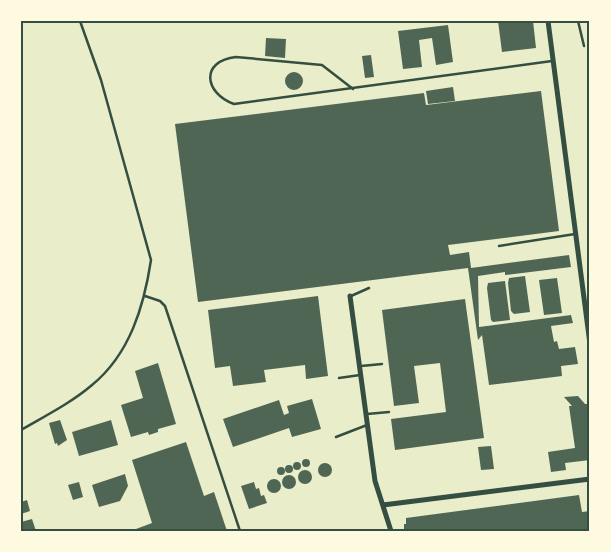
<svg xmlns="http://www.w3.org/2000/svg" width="611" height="552" viewBox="0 0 611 552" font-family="Ubuntu,sans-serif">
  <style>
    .building { fill: #4f6655 }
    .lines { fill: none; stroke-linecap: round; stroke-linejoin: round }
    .service { stroke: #344e41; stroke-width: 2.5 }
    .minor { stroke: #344e41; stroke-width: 5 }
    .neatline { fill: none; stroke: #344e41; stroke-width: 2 }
  </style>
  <rect width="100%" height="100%" fill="#e9edc9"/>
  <path class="building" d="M498 21H533L536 48 502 52Z
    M448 25 453 62 436 65 432 38 419 40 422 67 403 69 398 31Z
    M266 38 286 39 285 58 265 56Z
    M371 55 374 77 365 78 362 56Z
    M285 81a9 9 0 1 1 18 0a9 9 0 1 1-18 0Z
    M453 87 455 101 428 104 426 91Z
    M541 91 559 231 448 245 450 255 469 252 471 268 569 255 571 267 505 275V272L478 276 479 327 571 315 573 323 551 326 554 342 557 341 559 349 575 347 578 364 561 366 562 376 489 385 482 335 478 340 468 268 198 302 175 124 424 93 426 105Z
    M525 276 530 312 514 314 511 311 508 283 509 278Z
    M557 278 562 313 544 315 539 280Z
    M505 281 510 320 493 322 491 320 487 288 488 283Z
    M318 296 328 376 306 379 305 365 264 370 266 382 233 386 230 366 215 368 208 310Z
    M465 299 484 438 395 450 391 419 446 412 440 363 414 366 419 403 394 406 382 310Z
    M158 363 176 424 158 429V432L149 435 148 432 131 437 121 405 143 398 135 371Z
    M578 396 585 404H588L590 460 565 463 566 470 551 472 548 452 575 448 569 406H572L564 397Z
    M312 399 321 429 292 437 289 428 233 447 223 419 279 400 284 415 289 413 287 406Z
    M60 420 67 440 58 446 57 443 55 444 49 423Z
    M111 420 118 445 79 456 72 432Z
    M186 442 204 496 214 492 227 531H136V529L152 523 132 460Z
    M491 446 494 469 481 470 478 447Z
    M302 463a4 4 0 1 1 8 0a4 4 0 1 1-8 0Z
    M293 466a4 4 0 1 1 8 0a4 4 0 1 1-8 0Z
    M318 470a7 7 0 1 1 14 0a7 7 0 1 1-14 0Z
    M285 469a4 4 0 1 1 8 0a4 4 0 1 1-8 0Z
    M277 471a4 4 0 1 1 8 0a4 4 0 1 1-8 0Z
    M298 477a7 7 0 1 1 14 0a7 7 0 1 1-14 0Z
    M125 474 128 486 120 501 99 507 92 485Z
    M282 482a7 7 0 1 1 14 0a7 7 0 1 1-14 0Z
    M267 486a7 7 0 1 1 14 0a7 7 0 1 1-14 0Z
    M79 482 83 497 73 500 68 485Z
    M254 482 256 489 259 488 261 496 264 495 267 503 249 509 241 486Z
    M579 495 582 512 590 511V531H408L407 529H404V524H406V518Z
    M27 500 30 511 21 514V502Z
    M32 519 36 531H21V522Z"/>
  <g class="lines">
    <path class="service" d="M578 21 584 46
      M353 89 322 65 236 57C200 61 204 93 234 104L552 61
      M499 246 575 234
      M145 296 160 301 165 306 240 531
      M351 296 369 288
      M361 366 382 364
      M339 378 360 375
      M367 414 389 412
      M21 430C45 416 71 403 92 385 130 354 144 306 151 260L101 80 80 21
      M336 437 367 425"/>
    <path class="minor" d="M548 21 590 344
      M350 296 375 481 391 531
      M383 505 590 479"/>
  </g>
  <rect width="611" height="552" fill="none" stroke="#fefae0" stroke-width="45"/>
  <rect x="22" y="22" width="566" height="508" class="neatline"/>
</svg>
